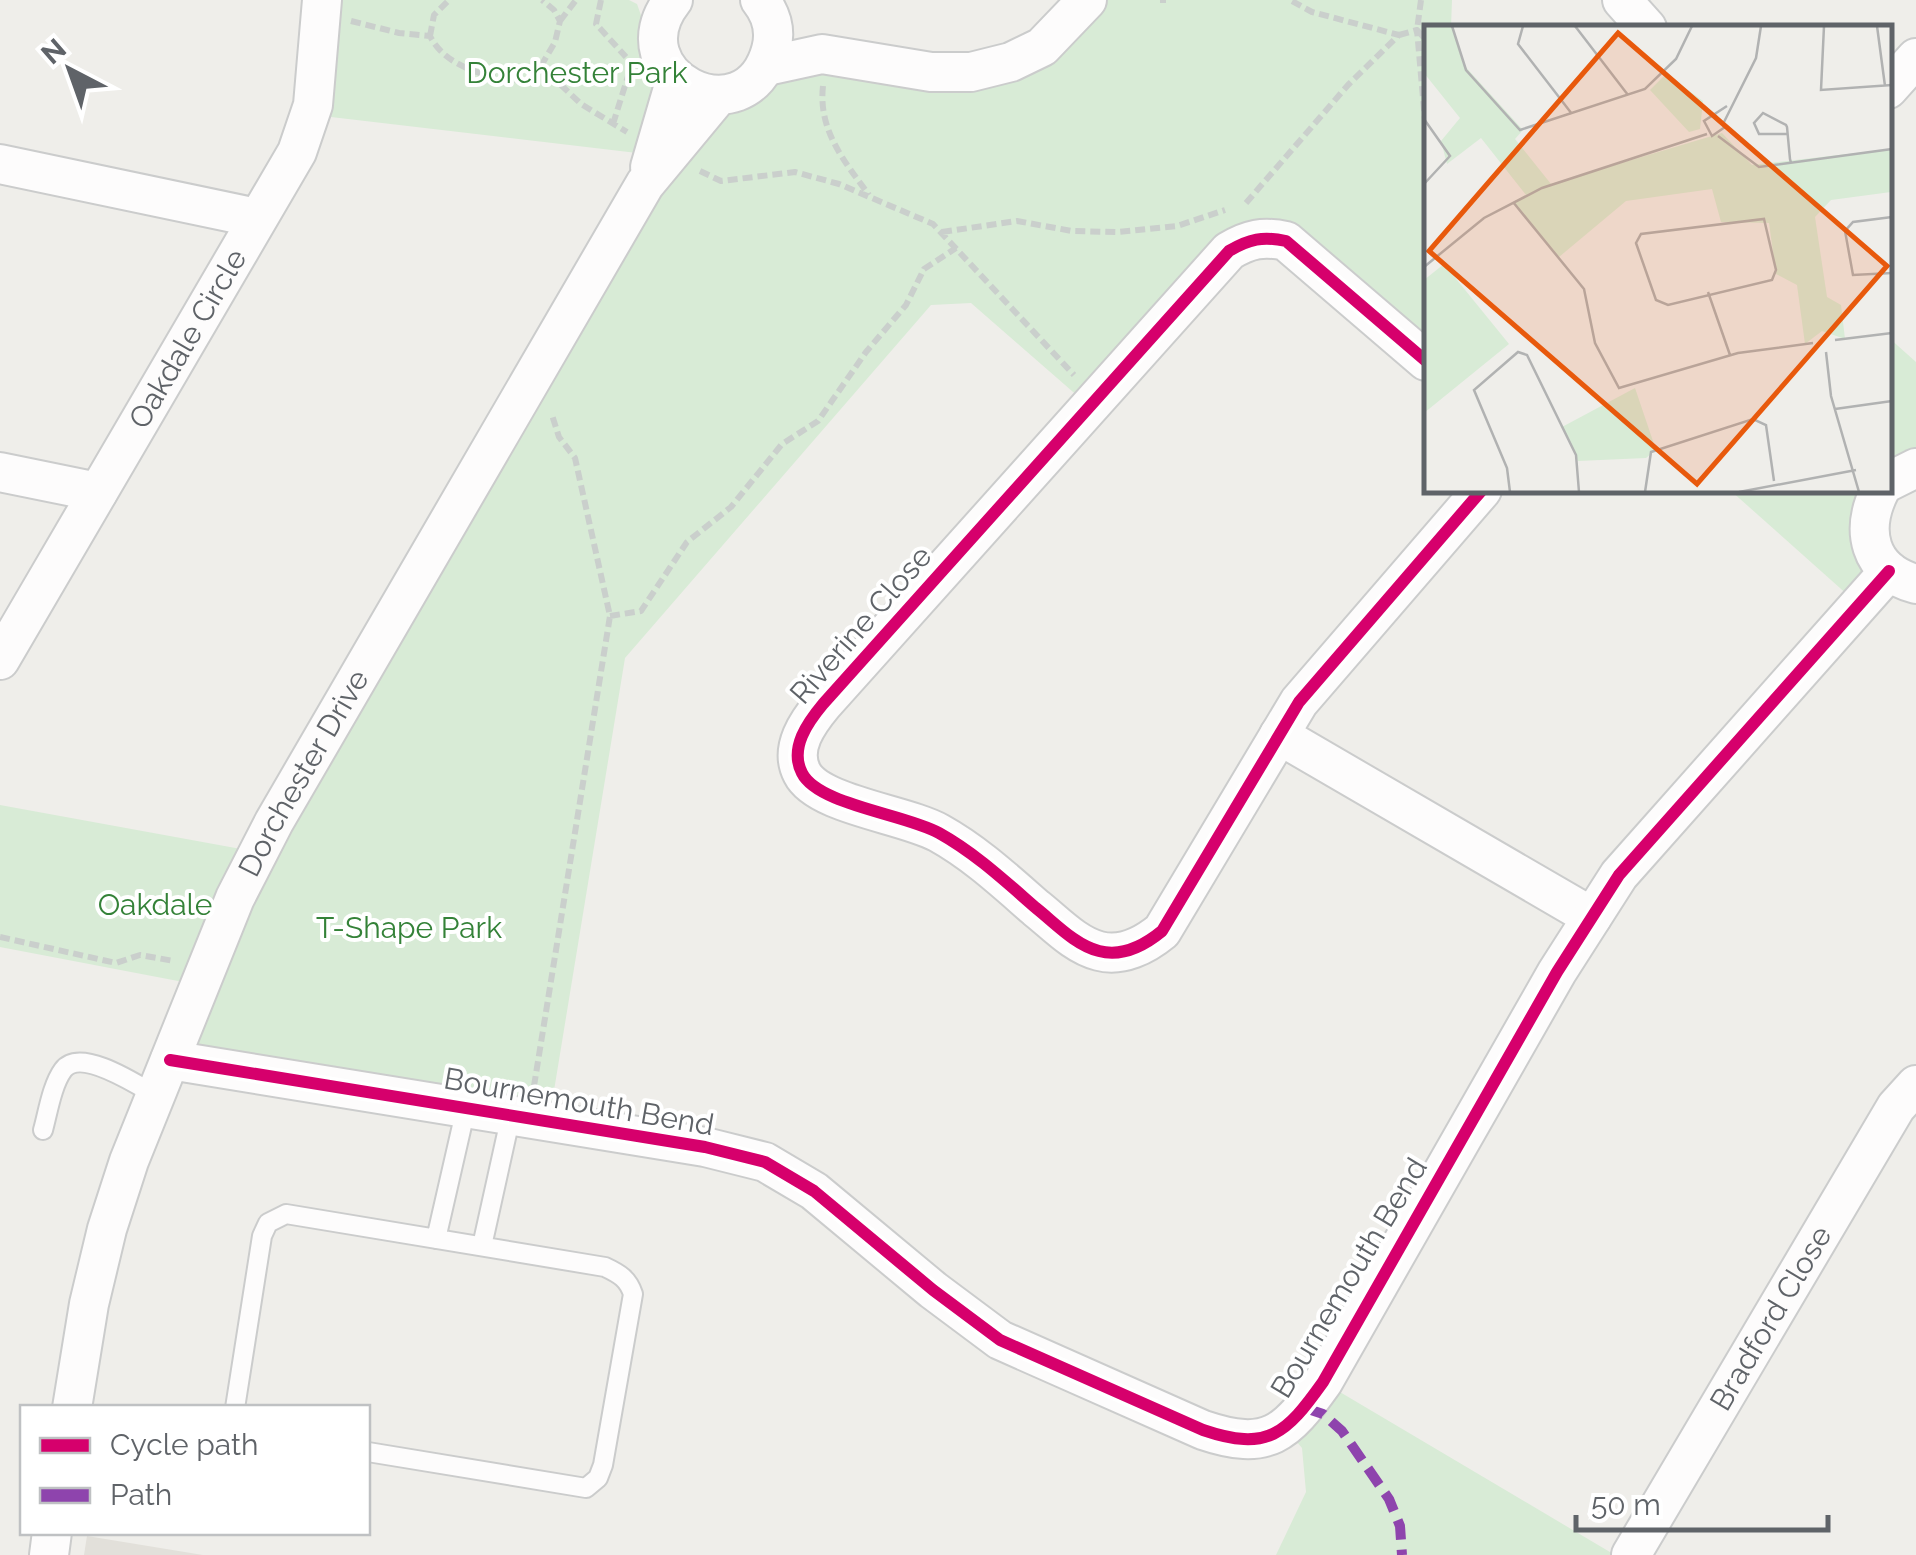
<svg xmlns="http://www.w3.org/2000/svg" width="1916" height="1555" viewBox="0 0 1916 1555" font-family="Raleway,sans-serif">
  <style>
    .education { fill: #e2e0da }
    .green { fill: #d8ebd6 }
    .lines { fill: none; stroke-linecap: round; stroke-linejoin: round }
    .service-casing { stroke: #cbcccc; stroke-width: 22 }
    .minor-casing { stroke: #cbcccc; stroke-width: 42 }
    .path { stroke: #cacfcc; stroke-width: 6; stroke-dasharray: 10 5; stroke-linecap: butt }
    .service { stroke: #fdfcfc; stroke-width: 18 }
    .minor { stroke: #fdfcfc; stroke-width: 38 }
    .quiet { stroke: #8e44ad; stroke-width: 10; stroke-dasharray: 20 10; stroke-linecap: butt }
    .cycleway-casing { stroke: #fff; stroke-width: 19 }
    .cycleway { stroke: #d6006c; stroke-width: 12 }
    .labels { text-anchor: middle; stroke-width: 8; stroke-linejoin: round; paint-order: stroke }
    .park-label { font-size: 30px; fill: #348238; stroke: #fff }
    .street-label { font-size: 30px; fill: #5f6368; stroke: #fff }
    .inset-road { fill: none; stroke: #b1b2b2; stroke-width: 2.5 }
    .view { fill: #e8590c; fill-opacity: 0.15; stroke: #e8590c; stroke-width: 5 }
    .inset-edge { fill: none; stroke: #5f6368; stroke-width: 5 }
  </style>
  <rect width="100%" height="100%" fill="#efeeea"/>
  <path class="education" d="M87 1536 203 1555H84Z"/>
  <path class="green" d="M340 0H629L637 4 672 103 637 153 331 117Z
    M1087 0H1452L1451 27 1426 28V361L1269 237 1088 405 971 303 931 305 625 658 549 1121 170 1060 199 985 0 947V805L258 852 691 108 827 55 971 72Z
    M1888 337 1916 362V468L1888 482Z
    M1730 490H1880L1859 605Z
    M1323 1382 1615 1555H1276L1306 1492 1302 1448 1285 1428Z"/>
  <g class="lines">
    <defs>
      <path id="service" d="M43 1130C48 1112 52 1085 63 1070 80 1047 136 1084 155 1095
        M436 1239 466 1108
        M482 1246 511 1115
        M235 1408 262 1236 268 1223 286 1214 605 1267C620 1274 628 1279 633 1294L603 1465 598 1478 586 1488 368 1452"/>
      <g id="minor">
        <path d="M673 0C614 75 746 142 771 50 776 32 772 15 760 0"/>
        <path d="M1622 0 1647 28"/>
        <path d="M767 66 822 54 931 72H971L1011 62 1042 47 1087 0"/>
        <path d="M1888 89 1916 58"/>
        <path d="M0 164 257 218"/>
        <path d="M650 167 676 78"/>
        <path d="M1426 361 1286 241C1263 236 1249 239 1229 251L823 704C808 722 789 748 802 773 818 805 905 814 939 833 975 853 1005 881 1036 908 1055 923 1075 945 1099 951 1122 957 1145 945 1162 931L1299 702 1482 490"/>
        <path d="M0 472 98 492"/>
        <path d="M1888 482 1916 468"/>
        <path d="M1880 490C1860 530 1868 571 1916 584"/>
        <path id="s1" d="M0 660 297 152 313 105 322 0"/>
        <path d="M1279 735 1592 917"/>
        <path d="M170 1060 705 1147 765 1162 814 1191 933 1290 1000 1340 1203 1430C1268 1452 1286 1434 1323 1382L1557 972 1619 875 1889 571"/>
        <path id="s2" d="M72 1408 89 1304 107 1229 129 1161 235 898 274 822 645 184 718 96"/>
        <path d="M49 1555 52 1532"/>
        <path id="s3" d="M1631 1555 1896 1107 1916 1085"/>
      </g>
    </defs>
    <use href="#service" class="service-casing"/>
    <use href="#minor" class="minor-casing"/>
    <path class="path" d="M601 0 596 24 626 57
      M1160 0H1166
      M1421 0 1417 30 1426 40
      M351 21 399 33 430 36C446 69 493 79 527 81L541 66 581 104 627 132
      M560 21 576 0
      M1399 35 1417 30 1426 132
      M430 36 434 15 449 0
      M541 66 555 42 560 21 554 10 542 0
      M823 86C818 130 844 161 869 195
      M613 124 629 73
      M700 171 721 181 795 172 839 184 933 224 1074 375
      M1246 203 1348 85 1399 35 1312 12 1290 0
      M942 232 1017 221 1072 231 1117 232 1177 226 1225 210
      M610 616 641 611 687 542 731 507 782 444 818 421 866 352 906 305 924 269 956 248
      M0 937 116 963 140 955 174 961
      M534 1086 610 616 575 458 559 437 552 415"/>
    <use href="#service" class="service"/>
    <use href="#minor" class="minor"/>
    <path class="quiet" d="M1305 1408 1323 1414 1342 1431 1389 1499 1400 1526 1402 1555"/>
    <defs>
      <path id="cycleway" d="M1426 361 1286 241C1263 236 1249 239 1229 251L823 704C808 722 789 748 802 773 818 805 905 814 939 833 975 853 1005 881 1036 908 1055 923 1075 945 1099 951 1122 957 1145 945 1162 931L1299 702 1482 490
        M170 1060 705 1147 765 1162 814 1191 933 1290 1000 1340 1203 1430C1268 1452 1286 1434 1323 1382L1557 972 1619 875 1889 571"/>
    </defs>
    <use href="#cycleway" class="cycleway-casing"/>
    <use href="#cycleway" class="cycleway"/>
  </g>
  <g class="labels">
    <g class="park-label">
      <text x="577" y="83">Dorchester Park</text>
      <text x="155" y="915">Oakdale</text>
      <text x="409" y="938">T-Shape Park</text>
    </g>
    <g class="street-label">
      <text dy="10" stroke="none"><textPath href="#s1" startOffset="372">Oakdale Circle</textPath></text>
      <text transform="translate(861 625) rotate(-49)" y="10">Riverine Close</text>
      <text dy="10" stroke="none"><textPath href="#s2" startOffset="680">Dorchester Drive</textPath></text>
      <text transform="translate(579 1102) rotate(10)" y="10">Bournemouth Bend</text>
      <text transform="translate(1349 1278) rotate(-59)" y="10">Bournemouth Bend</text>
      <text dy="10" stroke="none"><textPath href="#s3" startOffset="275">Bradford Close</textPath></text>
    </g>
  </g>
  <g transform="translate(1424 25)">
    <rect width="468" height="468" fill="#efeeea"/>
    <path d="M0 1H28L39 39 99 105 91 114 127 159 298 108 328 140 467 124V167L407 175 391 192 403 272 417 280 421 314 398 306 381 319 373 260 352 249 345 198 297 197 288 164 202 176 135 232 89 177 102 170 57 113 23 139 17 116 36 93 0 48ZM242 49 279 76 276 104 265 107 226 65ZM20 239 85 319 0 388V255ZM211 363 232 425 222 433 154 436 138 402Z" fill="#d8ebd6"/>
    <path class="inset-road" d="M28 1 42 45 96 105 221 64 252 34 268 1M99 1 94 19 148 89M151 1 204 70M400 1 397 65 468 60M453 1 461 61M291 90 301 102 288 111 280 96 303 81M0 94 26 131 0 159M300 97 332 33 337 1M363 109H335L330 98 339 88 362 100 363 102 366 134 367 138M294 111 335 142 468 124M89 177 160 264 171 318 195 363 314 328 389 318M468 192 429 197 421 206 429 250 468 248M340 194 352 245 348 255 244 280 232 275 212 218 217 209ZM0 242 60 193 118 163 283 109M284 267 306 330M411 315 468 308M402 327 407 371 435 467M411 384 468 376M86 467 83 443 50 365 94 327 103 330 152 430 155 467M221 467 227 427 329 394 342 400 350 456M315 467 432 445"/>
    <path class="view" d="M194 8 463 241 273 459 5 226Z"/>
    <rect width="468" height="468" class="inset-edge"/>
  </g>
  <rect x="20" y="1405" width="350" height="130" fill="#ffffff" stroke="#bfc1c3" stroke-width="2.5"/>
  <rect x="40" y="1438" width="50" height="15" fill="#d6006c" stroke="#bfc1c3" stroke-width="2.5"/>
  <text x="110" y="1455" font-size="30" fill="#5f6368">Cycle path</text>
  <rect x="40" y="1488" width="50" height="15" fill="#8e44ad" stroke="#bfc1c3" stroke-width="2.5"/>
  <text x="110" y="1505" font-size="30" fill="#5f6368">Path</text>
  <g transform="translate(70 70) rotate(319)" stroke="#ffffff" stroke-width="8" paint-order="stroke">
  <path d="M0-8L18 38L0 25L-18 38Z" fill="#5f6368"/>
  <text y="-15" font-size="28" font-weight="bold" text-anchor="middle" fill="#5f6368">N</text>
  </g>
  <path d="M1576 1515v15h252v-15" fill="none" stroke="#5f6368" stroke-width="5"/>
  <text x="1591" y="1515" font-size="30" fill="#5f6368" stroke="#ffffff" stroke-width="8" paint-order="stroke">50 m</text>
</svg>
